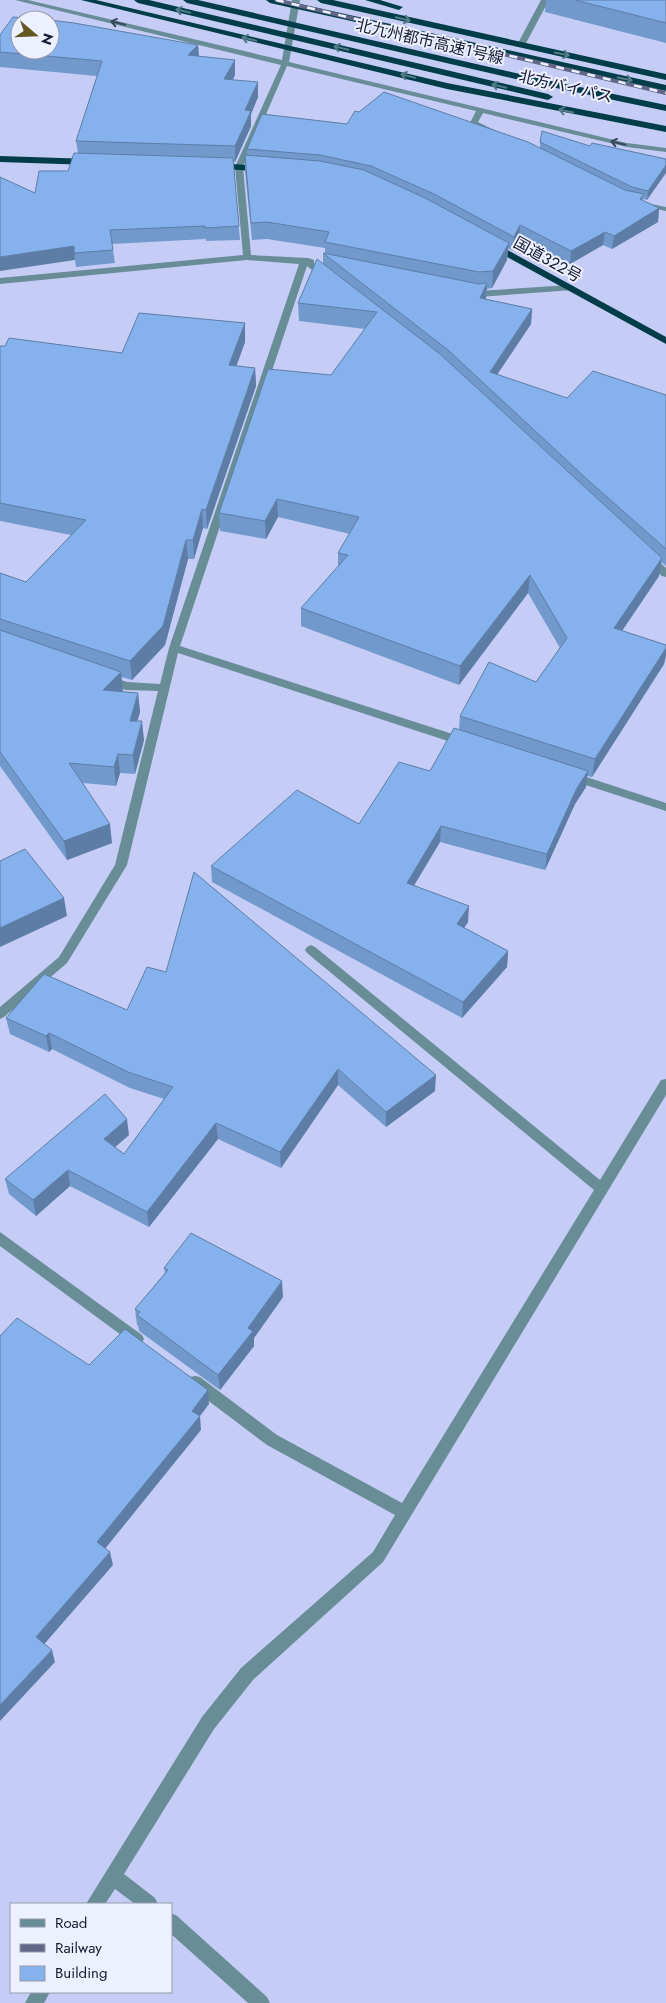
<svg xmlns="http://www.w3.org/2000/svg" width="666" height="2003" viewBox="0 0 666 2003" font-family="Jost,'Noto Sans JP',sans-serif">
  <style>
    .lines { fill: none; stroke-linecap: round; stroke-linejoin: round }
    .minor { fill: #688d97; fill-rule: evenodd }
    .highway { fill: #003d49; fill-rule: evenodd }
    .rail-casing { stroke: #626788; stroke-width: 4 }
    .rail { stroke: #edf0fe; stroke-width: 2.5; stroke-dasharray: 8; stroke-linecap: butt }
    .wall { fill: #7299cc }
    .shaded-wall { fill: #5d7da6 }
    .building { fill: #85b2ed; stroke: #5d7da6 }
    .oneway { stroke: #537c88 }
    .oneway2 { stroke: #37485c }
    .labels { text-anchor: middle; stroke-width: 4; stroke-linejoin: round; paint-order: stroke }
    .far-street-label { font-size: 16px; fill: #171a34; stroke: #edf0fe }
  </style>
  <rect width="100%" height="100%" fill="#c5cdf7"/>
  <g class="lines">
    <path class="minor" d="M15 0H28L282 60 292 0H300L289 62 627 143 666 148V152L627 147 483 113 478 122 494 130V134H491L470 123 476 111 287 66 243 167 251 255 308 258 314 260V263L331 278 324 280 307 266 180 646 468 739 470 742 468 745H460L178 653 127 865 67 963 4 1017 0 1019V1007L59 957 115 865 158 691 126 690 102 682 101 679 106 675 127 682 160 684 169 648 299 264 247 260 0 284V278L243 255 235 167 281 65Z
      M541 0H549L525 45 518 47 517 45Z
      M636 201 666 207V211L636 205Z
      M570 285 573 286V290L478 297 467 292 471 289 478 291Z
      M649 555 653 556 666 568V577L662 576 645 560V556Z
      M571 772 666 803V811L567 779 565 776 567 773Z
      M311 945 315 947 600 1180 661 1080 666 1079V1095L383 1562 253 1680 214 1729 124 1874 155 1898 158 1904H135L115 1889 105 1904H86L202 1717 241 1668 373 1552 395 1515 267 1445 190 1387 188 1382 190 1377 195 1376 200 1377 277 1435 402 1503 594 1190 307 953 305 950 307 947Z
      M0 1232 142 1335 144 1339 142 1343 137 1345 132 1343 0 1246Z
      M171 1913 177 1916 267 1997 270 2003H248L171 1934Z
      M31 1992H50L44 2003H25Z"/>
    <path class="highway" d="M81 0H96L447 83 666 126V132L447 89Z
      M134 0H149L548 94 553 97 548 100 138 3Z
      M183 0H198L537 78 666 105V111L537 84 187 3Z
      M266 0H282L666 85V91L270 3Z
      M317 0H333L666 74V80L321 3Z
      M365 0H380L403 7 399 10Z
      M0 156 91 159 96 162 91 165 0 162Z
      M214 163 266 166 271 169 266 172 211 168V164Z
      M491 241 666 337V344L487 246 486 244Z"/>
    <defs>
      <path id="rail" d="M276 0 666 93"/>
    </defs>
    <use href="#rail" class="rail-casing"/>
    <use href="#rail" class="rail"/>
  </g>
  <path class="wall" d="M546 0H666V43L545 12Z
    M0 35 198 45 199 56 235 75 233 80 258 97 251 114V126L235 162H233L240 240 206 241V239L112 244 115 263 76 267 75 260 35 193 68 171 78 153 76 141 97 76 0 67Z
    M540 142 590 146 666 159 647 200 643 199V201L659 208 658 222 612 249 603 245 570 264 519 239 513 251 508 248 507 260 492 288 487 289 486 299 532 309 531 324 497 375 567 398 666 395V566L661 562 659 576 622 631 666 645V655L664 664 592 777 587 776 586 787 575 804 545 870 440 842 414 885 468 922 464 928 508 951 507 967 462 1018 212 882 211 866 359 824 430 771 459 729 460 716 536 682 560 648 528 593 459 685 301 626V608L338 567V553L350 534 278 517 266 539 220 531 219 513 331 375 365 329 299 321 298 303 323 263V253L325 254V248L267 239 252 240 245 172V155L247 156V149L540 148Z
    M245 323V342L236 366 255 368 256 386 207 529 203 528 194 559H188L165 645 132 680 121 677 123 691 122 692 138 693 140 712 137 721 144 740 135 774 120 773 116 786 83 783 112 843 67 860 0 766V573L26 582 71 535 0 521V346L122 353Z
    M127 1010 435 1091 386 1127 338 1085 281 1168 218 1139 149 1227 70 1186 36 1216 9 1194 5 1179 129 1135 115 1147 124 1154 164 1099 130 1088 52 1049 49 1052 10 1034 6 1018Z
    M164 1268 283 1297 254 1338V1346L220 1390 139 1331 138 1325H137L135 1309 165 1273Z"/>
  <path class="shaded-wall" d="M198 45 199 60 188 55Z
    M235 60V75L224 94V79Z
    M258 82V97L251 114V126L235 162V146L245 110Z
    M666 165V173L647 200 648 191Z
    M659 208 658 222 612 249 614 236Z
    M520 225 519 239 513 251 514 237Z
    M605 232 603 245 570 264 571 251Z
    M509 243 507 260 492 288 493 271Z
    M74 246 75 260 0 271V257Z
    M487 283 486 298 479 313 480 298Z
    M532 309 531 324 488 388 490 372Z
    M245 323V342L230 384 229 365Z
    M255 368 256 386 207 529 206 510Z
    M277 499 278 517 266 539 265 521Z
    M202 509 203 528 194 559 193 540Z
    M186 540 188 559 165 645 132 680 130 661Z
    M662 558 659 576 611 647 614 628Z
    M530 575 528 593 459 685 460 666Z
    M666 648V655L664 664 592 777 595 759Z
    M121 672 123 691 106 709 103 690Z
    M138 693 140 712 132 740 130 721Z
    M142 721 144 740 135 774 133 755Z
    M118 754 120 773 116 786 114 767Z
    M588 771 586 787 575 804 545 870 547 854 577 788Z
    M110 824 112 843 67 860 64 841Z
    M441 826 440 842 406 899 407 883Z
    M64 898 67 916 0 947V928Z
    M469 906 468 922 456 940 457 924Z
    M508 951 507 967 462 1018 463 1002Z
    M49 1033 52 1049 49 1052 46 1036Z
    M338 1069V1085L281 1168 280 1152Z
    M436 1075 435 1091 386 1127V1112Z
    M127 1119 129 1135 106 1155 104 1139Z
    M216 1123 218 1139 149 1227 147 1212Z
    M68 1170 70 1186 36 1216 33 1200Z
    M282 1281 283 1297 254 1338V1346L220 1390 218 1375 248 1328Z
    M208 1390 209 1404 200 1416 201 1430 100 1555 97 1542 192 1411Z
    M110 1552 113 1565 40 1649 36 1637Z
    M52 1650 55 1662 0 1721V1705Z"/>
  <path class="building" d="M575 0H666V23Z
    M13 17 47 20H20V50H50V20L74 23 198 45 188 55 235 60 224 79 258 82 245 110 251 111 235 146 76 141 102 61 0 52V35Z
    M384 92 528 142 625 190 644 194 640 199 659 208 614 236 605 232 571 251 520 225 514 237 434 194 371 166 320 155 247 149 262 114 347 124 355 111 359 112Z
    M542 131 590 146 592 143 666 159V165L648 191 632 187 540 142Z
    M74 153 233 158 239 226 205 228V226L110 230 113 250 74 253V246L0 257V177L35 193 39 171H68Z
    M245 155 320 161 364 170 425 198 509 243 493 271 479 272 325 242 329 232 267 222 251 223Z
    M323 253 479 284 487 283 480 298 532 309 490 372 567 398 593 371 666 395V549L589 481 448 350Z
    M317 259 440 354 662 558 614 628 666 645V648L595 759 460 716 489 662 536 682 567 638 530 575 460 666 301 608 348 555 338 553 359 517 277 499 265 521 219 513 268 369 331 375 377 312 298 303Z
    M139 313 245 323 229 365 255 368 206 510 202 509 193 540H186L163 626 130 661 0 619V573L26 582 86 520 0 503V346H5L9 338 122 353Z
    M0 630 121 672 103 690 138 693 130 721H142L133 755 118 754 114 767 69 763 110 824 64 841 0 752Z
    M454 728 588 771 577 788 547 854 441 826 407 883 469 906 457 924 508 951 463 1002 211 866 297 790 359 824 399 762 430 771Z
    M25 849 64 898 0 928V861Z
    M194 872 436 1075 386 1112 338 1069 280 1152 216 1123 147 1212 68 1170 33 1200 5 1179 105 1094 127 1119 104 1139 124 1154 173 1087 128 1072 49 1033 46 1036 6 1018 44 974 127 1010 147 967 166 972Z
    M191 1233 282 1281 248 1328 253 1331 218 1375 137 1315 140 1312 135 1309 168 1270 164 1268Z
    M17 1318 89 1365 125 1329 208 1390 192 1411 200 1416 97 1542 110 1552 36 1637 52 1650 0 1705V1336Z"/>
  <defs><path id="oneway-shaft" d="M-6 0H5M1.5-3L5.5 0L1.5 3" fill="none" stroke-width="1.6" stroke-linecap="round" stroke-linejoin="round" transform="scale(1.25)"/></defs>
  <g class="oneway">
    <use href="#oneway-shaft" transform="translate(183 11) rotate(-167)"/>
    <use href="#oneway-shaft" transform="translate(403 19) rotate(13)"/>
    <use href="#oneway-shaft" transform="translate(249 39) rotate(-167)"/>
    <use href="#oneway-shaft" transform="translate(341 48) rotate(-167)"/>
    <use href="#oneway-shaft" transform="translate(562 54) rotate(12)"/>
    <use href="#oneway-shaft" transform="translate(408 76) rotate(-167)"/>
    <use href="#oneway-shaft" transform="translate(625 79) rotate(12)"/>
    <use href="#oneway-shaft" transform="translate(499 86) rotate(-167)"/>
    <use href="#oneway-shaft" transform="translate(566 111) rotate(-169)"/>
  </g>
  <g class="oneway2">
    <use href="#oneway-shaft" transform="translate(118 23) rotate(-167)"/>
    <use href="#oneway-shaft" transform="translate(618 143) rotate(-167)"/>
  </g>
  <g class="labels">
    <g class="far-street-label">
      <text transform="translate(430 41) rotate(13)" y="6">北九州都市高速1号線</text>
      <text transform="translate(566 86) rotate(13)" y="6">北方バイパス</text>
      <text transform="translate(548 259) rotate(29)" y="6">国道322号</text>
    </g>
  </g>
  <rect x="10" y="1903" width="162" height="90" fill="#edf0fe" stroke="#979aad"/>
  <rect x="20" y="1919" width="25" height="8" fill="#688d97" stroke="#979aad"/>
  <text x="55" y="1928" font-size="15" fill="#171a34">Road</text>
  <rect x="20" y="1944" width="25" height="8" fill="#626788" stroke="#979aad"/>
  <text x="55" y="1953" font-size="15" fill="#171a34">Railway</text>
  <rect x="20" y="1966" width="25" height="15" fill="#85b2ed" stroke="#979aad"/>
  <text x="55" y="1978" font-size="15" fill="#171a34">Building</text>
  <g transform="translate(35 35) rotate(109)"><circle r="24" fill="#edf0fe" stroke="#979aad"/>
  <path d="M0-4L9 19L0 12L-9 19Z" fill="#635723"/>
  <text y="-8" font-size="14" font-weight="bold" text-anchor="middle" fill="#171a34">N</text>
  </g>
</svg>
